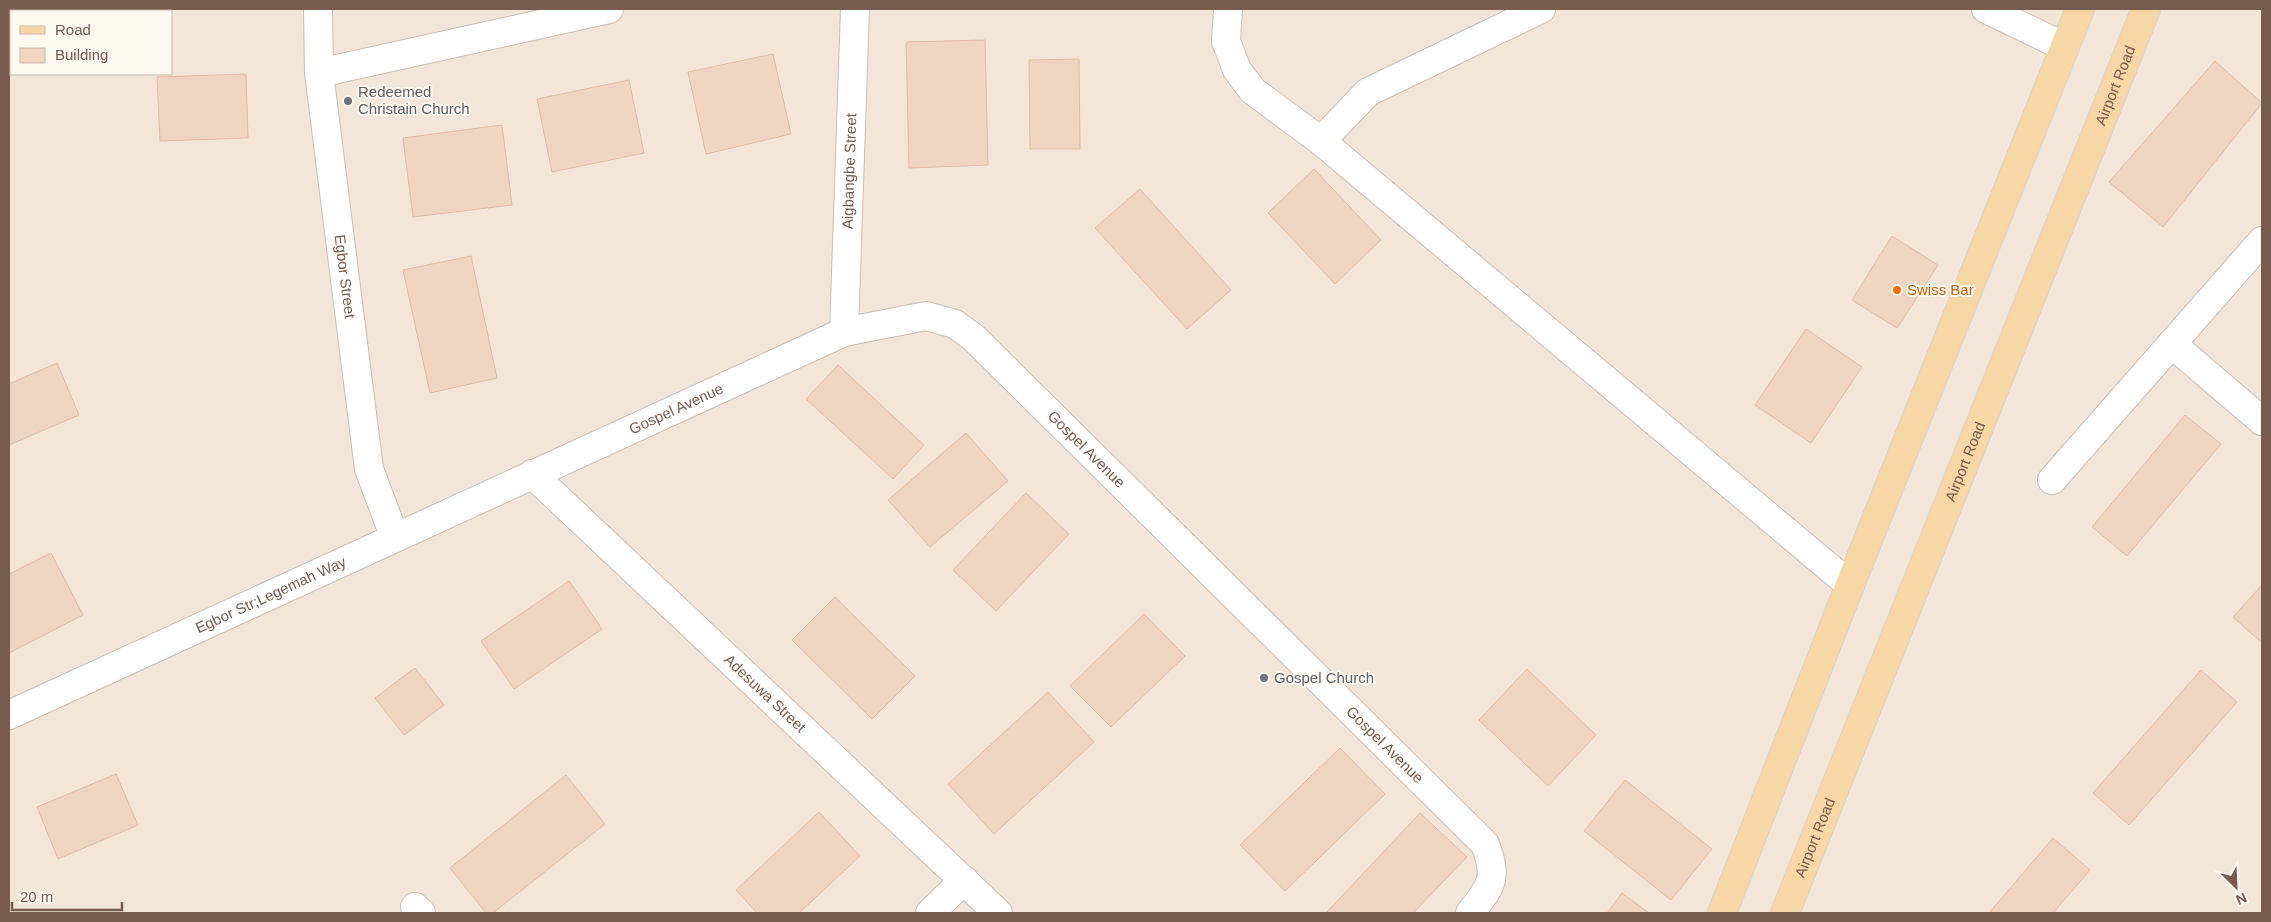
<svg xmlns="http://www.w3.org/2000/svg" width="2271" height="922" viewBox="0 0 2271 922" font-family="Helvetica,sans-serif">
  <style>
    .residential { fill: #f3e6d8; fill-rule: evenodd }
    .building { fill: #f0d4c2; stroke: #e2baa3 }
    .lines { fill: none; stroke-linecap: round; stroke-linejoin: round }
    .minor-casing { stroke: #cebcb0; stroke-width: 30 }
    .major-casing { stroke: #d9d1cd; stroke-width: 30 }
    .minor { stroke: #fff; stroke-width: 28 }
    .major { stroke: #f7d7a6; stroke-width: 28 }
    .worship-dot { fill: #6b7280; stroke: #fef8f0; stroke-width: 2 }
    .food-dot { fill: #e8710a; stroke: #fef8f0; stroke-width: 2 }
    .labels { text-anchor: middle; stroke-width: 4; stroke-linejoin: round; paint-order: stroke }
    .street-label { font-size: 15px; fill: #765b4e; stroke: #fef8f0 }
    .worship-label { font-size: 15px; fill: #5b616d; stroke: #fef8f0; text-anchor: start }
    .food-label { font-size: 15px; fill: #c56008; stroke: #fef8f0; text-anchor: start }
  </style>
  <rect width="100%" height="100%" fill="#fcf4ea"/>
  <path class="residential" d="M9 9H2262V913H9ZM11 11H171V74H11Z"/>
  <path class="building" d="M9 9H72V11H11V51H9Z
    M91 9H142V11H91Z
    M985 40 988 165 909 168 906 42Z
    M773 54 791 134 706 154 688 72Z
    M1079 59 1080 149H1030L1029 60Z
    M2215 61 2262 103 2163 227 2109 182Z
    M246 74 248 138 160 141 157 77Z
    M629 80 644 153 552 172 537 99Z
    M502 125 512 205 413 217 403 138Z
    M1314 169 1381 240 1335 284 1268 213Z
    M1140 189 1231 290 1187 329 1095 228Z
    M1892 236 1938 265 1897 328 1852 300Z
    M471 256 497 378 430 393 403 270Z
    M1806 329 1862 367 1811 443 1755 405Z
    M57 363 79 415 9 445V384Z
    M838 365 924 445 893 479 806 399Z
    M2185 415 2221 444 2127 556 2092 527Z
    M966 433 1008 481 930 547 888 500Z
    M1026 493 1069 534 996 611 953 570Z
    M51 553 83 615 9 653V574Z
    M569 581 602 629 514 689 481 641Z
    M2262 585V643L2233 617Z
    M835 597 915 676 872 719 792 640Z
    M1144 614 1185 656 1111 727 1070 686Z
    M415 668 444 705 404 735 375 698Z
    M1527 669 1596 735 1548 786 1479 720Z
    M2201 670 2237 702 2129 825 2093 793Z
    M1048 692 1094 742 994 834 948 784Z
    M1340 748 1385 794 1285 891 1240 845Z
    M116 774 138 825 58 859 37 807Z
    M566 775 605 824 493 913H486L450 868Z
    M1625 780 1712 849 1671 900 1584 831Z
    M819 812 860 856 799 913H757L736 890Z
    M1420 813 1467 857 1413 913H1326Z
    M2053 838 2090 870 2053 913H1989Z
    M1622 893 1649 913H1607Z"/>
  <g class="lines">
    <defs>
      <g id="minor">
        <path id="s1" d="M318 9 319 73 369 469 395 538"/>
        <path d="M1228 9 1226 41 1237 70 1253 91 1321 141 1850 585"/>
        <path d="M1986 9 2065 47"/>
        <path d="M319 73 609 9"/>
        <path d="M1321 141 1368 92 1541 9"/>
        <path id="s2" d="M844 332 855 9"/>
        <path d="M2172 344 2262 421"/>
        <path id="s3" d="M532 474 998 913"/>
        <path d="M2052 480 2262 241"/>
        <path id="s4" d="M9 715 844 332 926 316 955 324 974 338 1485 844C1498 879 1492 885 1470 913"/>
        <path d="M415 907 421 913"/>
        <path d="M930 913 964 880"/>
      </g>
      <g id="major">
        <path d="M1722 913 1850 585 2080 9"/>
        <path id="s5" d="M1785 913 2146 9"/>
      </g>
    </defs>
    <use href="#minor" class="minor-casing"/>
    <use href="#major" class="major-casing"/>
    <use href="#minor" class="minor"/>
    <use href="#major" class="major"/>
  </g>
  <g class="worship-dot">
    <circle cx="348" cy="101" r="5"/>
    <circle cx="1264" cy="678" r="5"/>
  </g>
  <circle class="food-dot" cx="1897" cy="290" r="5"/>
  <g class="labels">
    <g class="street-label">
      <text dy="5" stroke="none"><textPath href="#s5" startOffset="891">Airport Road</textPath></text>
      <text dy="5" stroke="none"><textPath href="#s2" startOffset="161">Aigbangbe Street</textPath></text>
      <text dy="5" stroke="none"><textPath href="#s1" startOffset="269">Egbor Street</textPath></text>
      <text dy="5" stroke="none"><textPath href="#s4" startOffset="734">Gospel Avenue</textPath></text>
      <text dy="5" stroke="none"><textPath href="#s4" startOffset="1214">Gospel Avenue</textPath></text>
      <text dy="5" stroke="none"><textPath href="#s5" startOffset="486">Airport Road</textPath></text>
      <text dy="5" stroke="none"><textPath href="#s4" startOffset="288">Egbor Str;Legemah Way</textPath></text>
      <text dy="5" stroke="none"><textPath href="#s3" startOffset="320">Adesuwa Street</textPath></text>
      <text dy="5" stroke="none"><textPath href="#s4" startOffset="1634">Gospel Avenue</textPath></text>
      <text dy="5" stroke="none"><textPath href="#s5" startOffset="81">Airport Road</textPath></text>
    </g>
    <g class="worship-label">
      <text x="358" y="97">Redeemed<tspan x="358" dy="17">Christain Church</tspan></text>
      <text x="1274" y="683">Gospel Church</text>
    </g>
    <g class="food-label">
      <text x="1907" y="295">Swiss Bar</text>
    </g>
  </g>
  <rect width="2271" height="922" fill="none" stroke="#765b4e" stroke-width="20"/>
  <rect x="10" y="10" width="162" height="65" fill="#fef8f0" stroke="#c8b9af"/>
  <rect x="20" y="26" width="25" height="8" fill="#f7d7a6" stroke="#c8b9af"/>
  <text x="55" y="35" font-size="15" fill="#765b4e">Road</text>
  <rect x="20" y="48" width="25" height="15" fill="#f0d4c2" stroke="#c8b9af"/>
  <text x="55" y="60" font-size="15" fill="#765b4e">Building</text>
  <g transform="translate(2236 887) rotate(156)" stroke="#fef8f0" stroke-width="4" paint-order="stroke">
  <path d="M0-4L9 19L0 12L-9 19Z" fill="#765b4e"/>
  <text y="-8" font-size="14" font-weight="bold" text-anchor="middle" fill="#765b4e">N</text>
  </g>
  <path d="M12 902v8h110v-8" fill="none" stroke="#765b4e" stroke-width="2.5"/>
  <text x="20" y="902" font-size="15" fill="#765b4e" stroke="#fef8f0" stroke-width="4" paint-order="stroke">20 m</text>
</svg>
